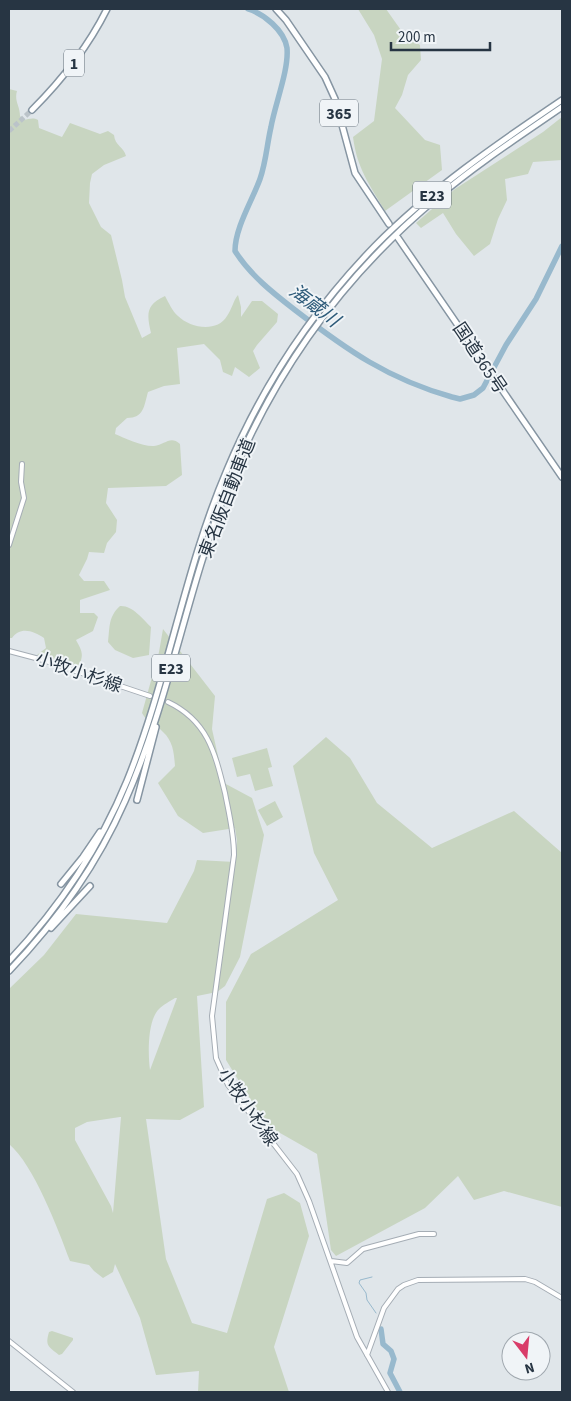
<svg xmlns="http://www.w3.org/2000/svg" width="571" height="1401" viewBox="0 0 571 1401" font-family="'Source Sans 3','Noto Sans JP',sans-serif">
  <style>
    .green { fill: #c8d5c1; fill-rule: evenodd }
    .lines { fill: none; stroke-linecap: round; stroke-linejoin: round }
    .stream { stroke: #98b9cd; stroke-width: 1 }
    .river { stroke: #98b9cd; stroke-width: 5.5 }
    .highway-tunnel { stroke: #bbc3c9; stroke-width: 5; stroke-dasharray: 5 2.5; stroke-linecap: butt }
    .secondary-casing { stroke: #a5adb5; stroke-width: 6 }
    .highway-casing { stroke: #8695a2; stroke-width: 8 }
    .secondary { stroke: #fff; stroke-width: 4 }
    .highway { stroke: #fff; stroke-width: 5 }
    .labels { text-anchor: middle; stroke-width: 4; stroke-linejoin: round; paint-order: stroke }
    .shield { fill: #f0f4f7; stroke: #636e79; stroke-width: 1 }
    .shield-label { font-size: 16px; font-weight: bold; fill: #273543 }
    .street-label { font-size: 18px; fill: #273543; stroke: #f0f4f7 }
    .water-label { font-size: 19px; font-style: italic; fill: #2e5b7a; stroke: #f0f4f7 }
  </style>
  <rect width="100%" height="100%" fill="#e0e6ea"/>
  <path class="green" d="M358 9H386L403 33 420 45 421 60 408 75 402 95 395 108 425 140 440 145 442 170 385 211C370 185 357 169 353 137L374 121 382 59 374 35Z
    M9 89 17 91C14 101 20 106 20 116L24 120C29 119 33 117 38 120L39 128 62 137 70 123 100 134 108 131 114 135C115 146 124 147 126 156L104 165 92 174 90 183 89 203 101 227 111 235 122 280 125 297 142 338 151 333C147 315 145 305 165 296 169 303 172 311 178 316 190 328 217 333 227 316 232 309 233 301 238 295L241 307V317L252 301H262L278 314 277 322 257 345 253 351 260 368 249 377 235 367 232 376 223 372 220 360 204 344 177 348 180 384 164 386 148 392C144 406 144 418 127 418L116 428 115 434C124 438 144 447 154 446 165 445 170 435 180 444L182 475 166 486 108 488 106 503 117 520 116 532 107 543 104 553 89 552 87 559 79 575 84 581H104L110 590 80 600V613H94L98 617 93 631 76 640C82 651 84 654 79 666L37 655 46 648 44 638C34 631 20 626 12 638H9Z
    M562 117V160L533 162 528 174 505 179 507 200 498 219 490 244 474 256 456 234 443 213 421 228 416 223 455 189 543 132Z
    M120 606C132 605 143 619 151 627L149 655 133 658 115 650 108 642C110 627 108 617 120 606Z
    M163 629 215 696 212 729 224 783 252 798 264 835 240 957 225 986 217 992 197 996 204 1107 180 1120 146 1119 166 1259 192 1323 227 1333 267 1199 284 1193 300 1203 309 1236 274 1347 289 1392H198L199 1371 156 1375 140 1318 115 1264 113 1272 103 1278 94 1271 89 1265 70 1261C58 1229 34 1165 9 1144V989L44 955 76 914 167 923 194 871 197 860 235 862 237 841 235 828 203 833 178 816 158 783 175 766C174 753 173 741 163 732 156 724 147 723 142 713L159 652ZM175 998H177L150 1070C148 1055 147 1021 159 1009 163 1005 170 1001 175 998ZM120 1117H121L113 1213 111 1206 75 1140V1128L87 1122Z
    M326 737 350 758 377 803 432 848 514 811 562 853V1207L504 1191 474 1200 458 1176 425 1208 336 1256 331 1250 317 1154 266 1125 226 1060V1002L251 954 338 900 314 853 293 766Z
    M267 748 272 767 268 768 273 786 255 791 250 774 237 777 232 758Z
    M275 801 283 817 267 826 258 810Z
    M52 1331 73 1338V1340L62 1354 59 1355C48 1346 45 1346 49 1332Z"/>
  <g class="lines">
    <path class="stream" d="M372 1277 360 1280 359 1283 366 1293 367 1300 376 1313"/>
    <path class="river" d="M248 9C264 14 284 30 287 48 289 70 275 104 271 127 267 144 266 162 260 179 252 201 235 228 235 251 250 275 273 293 295 310 347 350 388 379 452 397L460 399 474 395 483 388 506 345 536 299 562 246
      M381 1329 383 1344 391 1351 394 1359 390 1373 400 1392"/>
    <path class="highway-tunnel" d="M9 131 32 110"/>
    <defs>
      <path id="secondary" d="M9 545 24 498 21 482 22 464
        M9 651 43 660 150 696
        M168 702C208 721 215 753 225 793 229 814 234 833 234 855L212 1016 216 1058 228 1085 297 1174 309 1201 357 1337 388 1392
        M331 1261 347 1263 363 1249 419 1234H434
        M9 1341 73 1392
        M367 1355 384 1308 398 1289 404 1285 418 1280 525 1279 535 1282 562 1298"/>
      <path id="highway" d="M276 9 286 20 325 77 335 99 355 173 389 224
        M32 110C62 80 88 47 107 9
        M398 238 562 477
        M137 800 156 727
        M61 884 83 857 100 832
        M51 928 90 886
        M9 961C59 908 99 849 127 781 168 680 184 570 227 470 262 386 312 311 375 246 430 190 497 144 562 100
        M9 971C57 921 97 865 125 801 168 704 185 599 223 499 268 380 339 279 438 197 477 164 520 136 562 107"/>
    </defs>
    <use href="#secondary" class="secondary-casing"/>
    <use href="#highway" class="highway-casing"/>
    <use href="#secondary" class="secondary"/>
    <use href="#highway" class="highway"/>
  </g>
  <g class="labels">
    <g class="shield">
      <rect x="64" y="49.5" width="20" height="27" rx="4"/>
      <rect x="320" y="99.5" width="38" height="27" rx="4"/>
      <rect x="413" y="181.5" width="38" height="27" rx="4"/>
      <rect x="152" y="654.5" width="38" height="27" rx="4"/>
    </g>
    <g class="shield-label">
      <text x="74" y="69">1</text>
      <text x="339" y="119">365</text>
      <text x="432" y="201">E23</text>
      <text x="171" y="674">E23</text>
    </g>
    <g class="street-label">
      <text transform="translate(480 358) rotate(56)" y="6">国道365号</text>
      <text transform="translate(227 498) rotate(-69)" y="6">東名阪自動車道</text>
      <text transform="translate(79 672) rotate(19)" y="6">小牧小杉線</text>
      <text transform="translate(248 1107) rotate(55)" y="6">小牧小杉線</text>
    </g>
    <g class="water-label">
      <text transform="translate(315 305) rotate(37)" y="7">海蔵川</text>
    </g>
  </g>
  <rect width="571" height="1401" fill="none" stroke="#273543" stroke-width="20"/>
  <g transform="translate(526 1356) rotate(164)"><circle r="24" fill="#f0f4f7" stroke="#a0a8af"/>
  <path d="M0-4L9 19L0 12L-9 19Z" fill="#d93c69"/>
  <text y="-8" font-size="14" font-weight="bold" text-anchor="middle" fill="#273543">N</text>
  </g>
  <path d="M391 42v8h99v-8" fill="none" stroke="#273543" stroke-width="2.5"/>
  <text x="398" y="42" font-size="15" fill="#273543" stroke="#f0f4f7" stroke-width="4" paint-order="stroke">200 m</text>
</svg>
